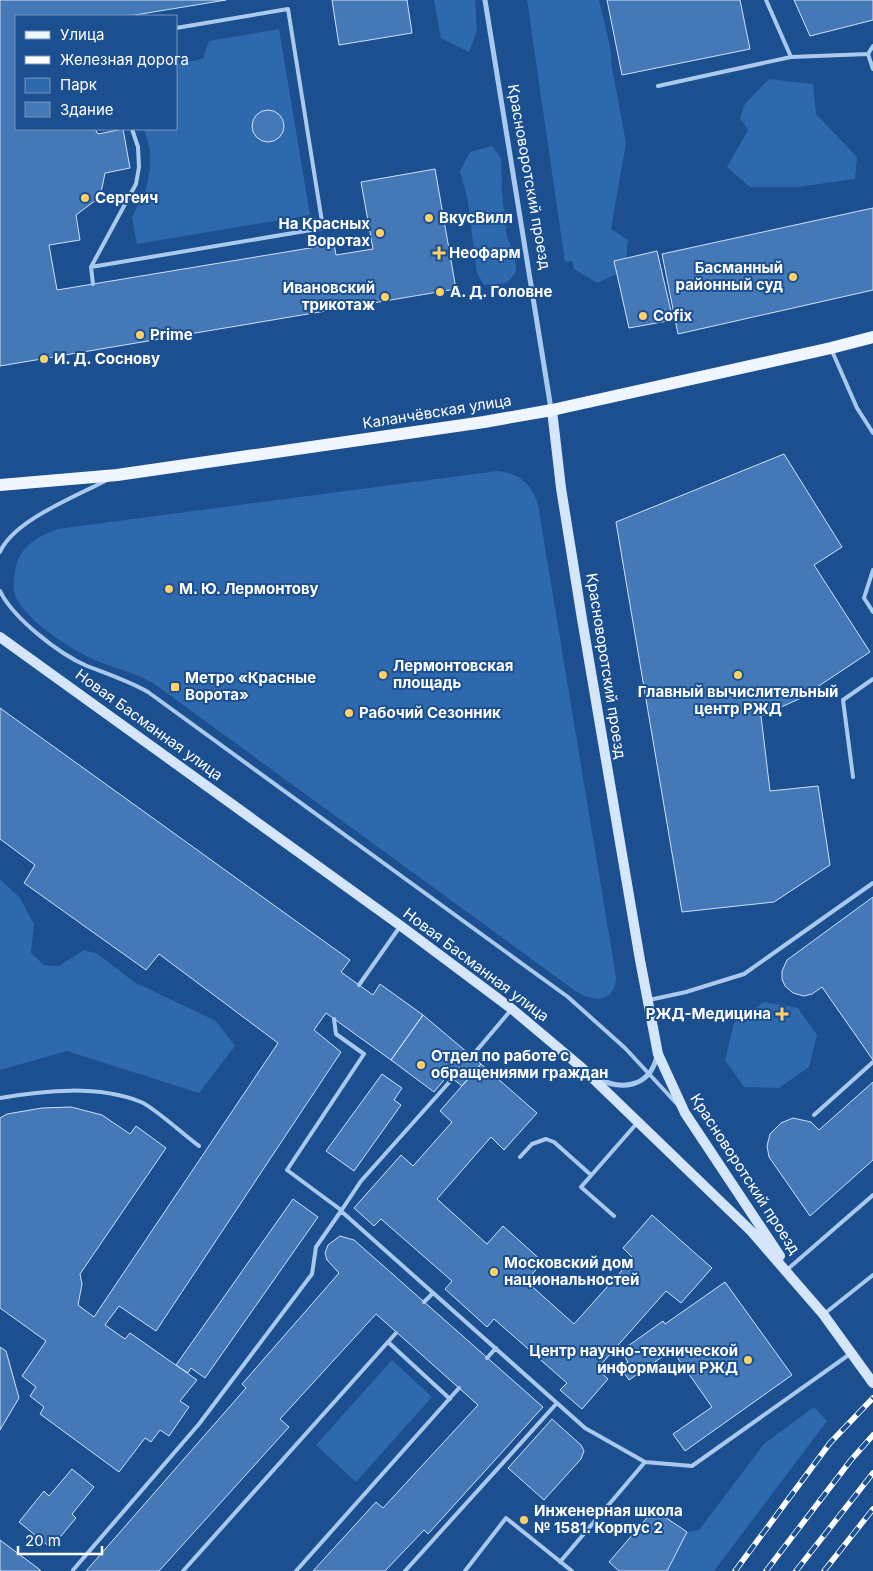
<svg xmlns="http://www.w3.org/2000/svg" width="873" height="1571" viewBox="0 0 873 1571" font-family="Inter,sans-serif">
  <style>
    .green { fill: #2e69ad }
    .building { fill: #4478b7; stroke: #cfe3fa }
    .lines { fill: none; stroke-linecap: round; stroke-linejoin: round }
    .service { stroke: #a9c9ee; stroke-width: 4 }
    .minor { stroke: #a9c9ee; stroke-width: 5 }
    .secondary { stroke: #d6e6fa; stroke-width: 10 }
    .primary { stroke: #f0f6ff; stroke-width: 12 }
    .rail-casing { stroke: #fff; stroke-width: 5.5 }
    .rail { stroke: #1b4f8f; stroke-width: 4; stroke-dasharray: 11; stroke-linecap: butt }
    .poi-dot { fill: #ffd166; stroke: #1b4f8f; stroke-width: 2 }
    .labels { text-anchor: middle; stroke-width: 4; stroke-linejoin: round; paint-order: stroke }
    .street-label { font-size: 15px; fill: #fff; stroke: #1b4f8f }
    .poi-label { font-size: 15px; font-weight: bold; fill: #fff; stroke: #1b4f8f; text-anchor: start }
  </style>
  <rect width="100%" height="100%" fill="#1b4f8f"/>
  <path class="green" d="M434 0H475L477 30 469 52 441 38Z
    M527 0H599C602 15 613 51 611 62L626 143 611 229 628 240 625 270 597 283 574 269 572 261 565 262Z
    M279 29 310 215 137 244 132 217 146 189 150 170V150L144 129H176V64L203 59 209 41Z
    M769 79 813 84 816 114 857 157 855 179 798 187H750L727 167 748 130 740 118 745 104Z
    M492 146 501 158 502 193 507 238 515 254 516 272 507 283 484 285 477 273 468 201 460 171 470 152Z
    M498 471C519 473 532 484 538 505L616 977C615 1005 591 1002 574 990L153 683C134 672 113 668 93 659 71 650 19 616 14 591 13 586 14 578 15 572 19 547 35 538 57 529Z
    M0 879 20 898 34 924 31 953 44 965 59 966 84 950 98 954 134 982 216 1021 235 1046 199 1093 67 1051 0 1070Z
    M764 1002 798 1008 817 1035 809 1067 779 1088 744 1087 725 1060 734 1023Z
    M392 1360 432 1397 356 1482 316 1445Z
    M814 1407 827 1421 714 1571H667L687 1532 699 1530 764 1444Z"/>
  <path class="building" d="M0 0H226L129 16H16V129H95L98 134 123 129 130 168 105 173 102 188 96 200 76 215 80 240 49 245 57 290 334 244 336 255 373 249 361 182 435 169 456 289 0 366Z
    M332 0H407L412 33 339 45Z
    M607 0H740L750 49 622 75Z
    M794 0H873V20L810 36Z
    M252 126a16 16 0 1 1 32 0a16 16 0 1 1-32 0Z
    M873 208V290L678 334 662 254Z
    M657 251 673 320 629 328 614 261Z
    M784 454 842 547 814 565 870 652 799 699 761 716 770 791 818 786 830 865 774 902 682 912 616 522Z
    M0 708 350 960 341 972 373 995 380 984 423 1015 391 1060 326 1013 314 1030 341 1052 156 1331 119 1306 105 1325 125 1339 130 1333 197 1380 180 1401 189 1407 169 1436 160 1430 151 1442 145 1438 119 1472 40 1414 44 1407 30 1396 36 1387 22 1376 46 1341 0 1308V1118L7 1114 42 1108 71 1107 102 1115 130 1134 136 1126 166 1148 80 1274 82 1284 78 1305 94 1317 278 1043 159 954 146 970 24 883 35 865 0 839Z
    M873 897V1060L822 987 812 994 804 996 793 993 785 986 782 979V971L787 960Z
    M423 1015 481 1064 462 1086 448 1075 434 1092 391 1060Z
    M481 1064 537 1113 504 1150 491 1137 437 1199 487 1244 503 1226 543 1262 526 1281 574 1324 633 1258 623 1248 652 1215 712 1268 681 1303 666 1291 597 1369 608 1379 582 1409 560 1390 567 1383 494 1319 487 1327 445 1289 452 1281 381 1219 374 1226 354 1208 401 1155 413 1166 452 1122 440 1111Z
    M382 1074 402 1088 394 1100 401 1105 354 1171 326 1151Z
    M873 1082V1160L810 1216 769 1157 767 1146 770 1134 781 1123 793 1118 811 1122 819 1130Z
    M293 1199 318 1217 205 1378 191 1368 188 1373 176 1365Z
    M340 1236 354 1240 543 1407 428 1534 424 1530 385 1571H313L376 1502 383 1508 478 1405 376 1314 280 1419 289 1427 159 1571H86L246 1388 242 1384 339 1273 327 1260 325 1253 328 1245Z
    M725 1282 792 1375 685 1451 673 1434 712 1407 672 1350 629 1380 620 1367 628 1362 621 1351 663 1321 665 1324Z
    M0 1347 6 1351 19 1398 0 1430Z
    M552 1419 581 1445 584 1451 581 1459 544 1500 508 1468Z
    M72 1469 94 1487 72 1514 76 1518 51 1548 19 1522 44 1491 49 1496Z
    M652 1512 659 1513 687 1532 667 1571H619L609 1562Z
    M0 1540 39 1569 41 1571H0Z"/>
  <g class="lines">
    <path class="service" d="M766 0 791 57
      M868 54 873 46
      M658 86 791 57 868 54 873 69
      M91 267 323 228 288 9 176 28
      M93 284 91 267 136 184 139 167 138 147 132 129
      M832 351 857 408 873 433
      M0 552C14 520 77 496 107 480
      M873 570 864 598 873 612
      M0 591C13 618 59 654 87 666 108 674 129 681 148 692L568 997 625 1048 677 1104
      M853 777 843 700 873 679
      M359 985 399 928
      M649 1000 686 992 744 974 873 883
      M334 1019 336 1034 364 1054 287 1170 341 1210
      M472 1056 511 1010
      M453 1078 361 1181 341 1211 585 1428 645 1462 692 1466 850 1354
      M0 1098C45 1090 98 1085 141 1102 155 1108 185 1136 199 1146
      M814 1115 873 1062
      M520 1157 532 1144 546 1139 554 1142 591 1175
      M614 1216 581 1187 638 1122
      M789 1268 873 1195
      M424 1302 433 1293
      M824 1314 873 1275
      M388 1342 450 1399
      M487 1358 496 1348
      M560 1562 645 1462
      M73 1570 199 1424 312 1274 316 1247 341 1211
      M183 1571 396 1333
      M296 1571 459 1388
      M405 1571 557 1403
      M465 1571 506 1518 572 1571"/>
    <path class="minor" d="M485 0 551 409
      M596 1077C621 1092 650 1087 657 1056"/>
    <path class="secondary" d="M552 410 561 488 582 619 640 960 658 1054 685 1113 780 1256
      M0 637 401 926 512 1009 581 1067 751 1231 823 1314 873 1383"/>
    <path class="primary" d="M0 485 117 475 484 422 552 410 831 348 873 337"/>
    <defs>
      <path id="rail" d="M735 1571 830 1443 873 1398
        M766 1571 851 1460 873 1435
        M796 1571 873 1473
        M824 1571 873 1509"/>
    </defs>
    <use href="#rail" class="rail-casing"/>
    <use href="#rail" class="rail"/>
  </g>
  <g class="poi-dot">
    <circle cx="85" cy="198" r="5"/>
    <circle cx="429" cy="218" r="5"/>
    <circle cx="380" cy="233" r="5"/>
    <path d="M436.5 245.5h5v5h5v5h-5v5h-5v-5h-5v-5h5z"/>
    <circle cx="793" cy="277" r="5"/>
    <circle cx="440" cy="292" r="5"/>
    <circle cx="385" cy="297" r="5"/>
    <circle cx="643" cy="316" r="5"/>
    <circle cx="140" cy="335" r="5"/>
    <circle cx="44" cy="359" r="5"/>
    <circle cx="169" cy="589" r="5"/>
    <circle cx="383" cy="675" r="5"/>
    <circle cx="738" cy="675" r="5"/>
    <rect x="170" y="682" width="10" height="10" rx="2.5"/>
    <circle cx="349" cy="713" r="5"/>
    <path d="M779.5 1006.5h5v5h5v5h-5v5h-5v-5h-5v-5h5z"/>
    <circle cx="421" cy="1065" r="5"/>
    <circle cx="494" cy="1272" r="5"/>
    <circle cx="748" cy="1360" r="5"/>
    <circle cx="524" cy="1520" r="5"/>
  </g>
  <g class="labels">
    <g class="street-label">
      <text transform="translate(529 177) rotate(80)" y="5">Красноворотский проезд</text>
      <text transform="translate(437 412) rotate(-9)" y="5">Каланчёвская улица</text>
      <text transform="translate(606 666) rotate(81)" y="5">Красноворотский проезд</text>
      <text transform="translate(149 725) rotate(36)" y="5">Новая Басманная улица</text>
      <text transform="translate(476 965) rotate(37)" y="5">Новая Басманная улица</text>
      <text transform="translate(745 1174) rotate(57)" y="5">Красноворотский проезд</text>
    </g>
    <g class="poi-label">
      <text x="95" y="203">Сергеич</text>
      <text x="439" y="223">ВкусВилл</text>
      <text x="370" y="229" text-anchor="end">На Красных<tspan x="370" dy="17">Воротах</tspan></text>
      <text x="449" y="258">Неофарм</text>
      <text x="783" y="273" text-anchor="end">Басманный<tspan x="783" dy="17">районный суд</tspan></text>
      <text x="375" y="293" text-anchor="end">Ивановский<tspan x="375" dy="17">трикотаж</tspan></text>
      <text x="450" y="297">А. Д. Головне</text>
      <text x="653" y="321">Cofix</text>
      <text x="150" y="340">Prime</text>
      <text x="54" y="364">И. Д. Соснову</text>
      <text x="179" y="594">М. Ю. Лермонтову</text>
      <text x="393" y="671">Лермонтовская<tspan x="393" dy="17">площадь</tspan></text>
      <text x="185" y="683">Метро «Красные<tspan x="185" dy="17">Ворота»</tspan></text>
      <text x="738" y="697" text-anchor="middle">Главный вычислительный<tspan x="738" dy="17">центр РЖД</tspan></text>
      <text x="359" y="718">Рабочий Сезонник</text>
      <text x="771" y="1019" text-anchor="end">РЖД-Медицина</text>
      <text x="431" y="1061">Отдел по работе с<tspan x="431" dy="17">обращениями граждан</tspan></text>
      <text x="504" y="1268">Московский дом<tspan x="504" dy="17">национальностей</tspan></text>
      <text x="738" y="1356" text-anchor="end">Центр научно-технической<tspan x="738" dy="17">информации РЖД</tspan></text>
      <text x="534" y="1516">Инженерная школа<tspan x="534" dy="17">№ 1581. Корпус 2</tspan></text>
    </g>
  </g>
  <rect x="15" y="15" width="162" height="115" fill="#1b4f8f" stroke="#7695bc"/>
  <rect x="25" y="31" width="25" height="8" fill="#f0f6ff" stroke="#7695bc"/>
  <text x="60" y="40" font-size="15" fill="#ffffff">Улица</text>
  <rect x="25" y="56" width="25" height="8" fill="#ffffff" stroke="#7695bc"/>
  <text x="60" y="65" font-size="15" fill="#ffffff">Железная дорога</text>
  <rect x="25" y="78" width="25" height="15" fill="#2e69ad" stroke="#7695bc"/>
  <text x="60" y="90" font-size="15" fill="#ffffff">Парк</text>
  <rect x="25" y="102" width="25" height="15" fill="#4478b7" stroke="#7695bc"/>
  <text x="60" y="115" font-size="15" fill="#ffffff">Здание</text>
  <path d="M18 1546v8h84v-8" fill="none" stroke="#ffffff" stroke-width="2.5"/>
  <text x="25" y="1546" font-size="15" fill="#ffffff" stroke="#1b4f8f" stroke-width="4" paint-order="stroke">20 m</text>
</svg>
